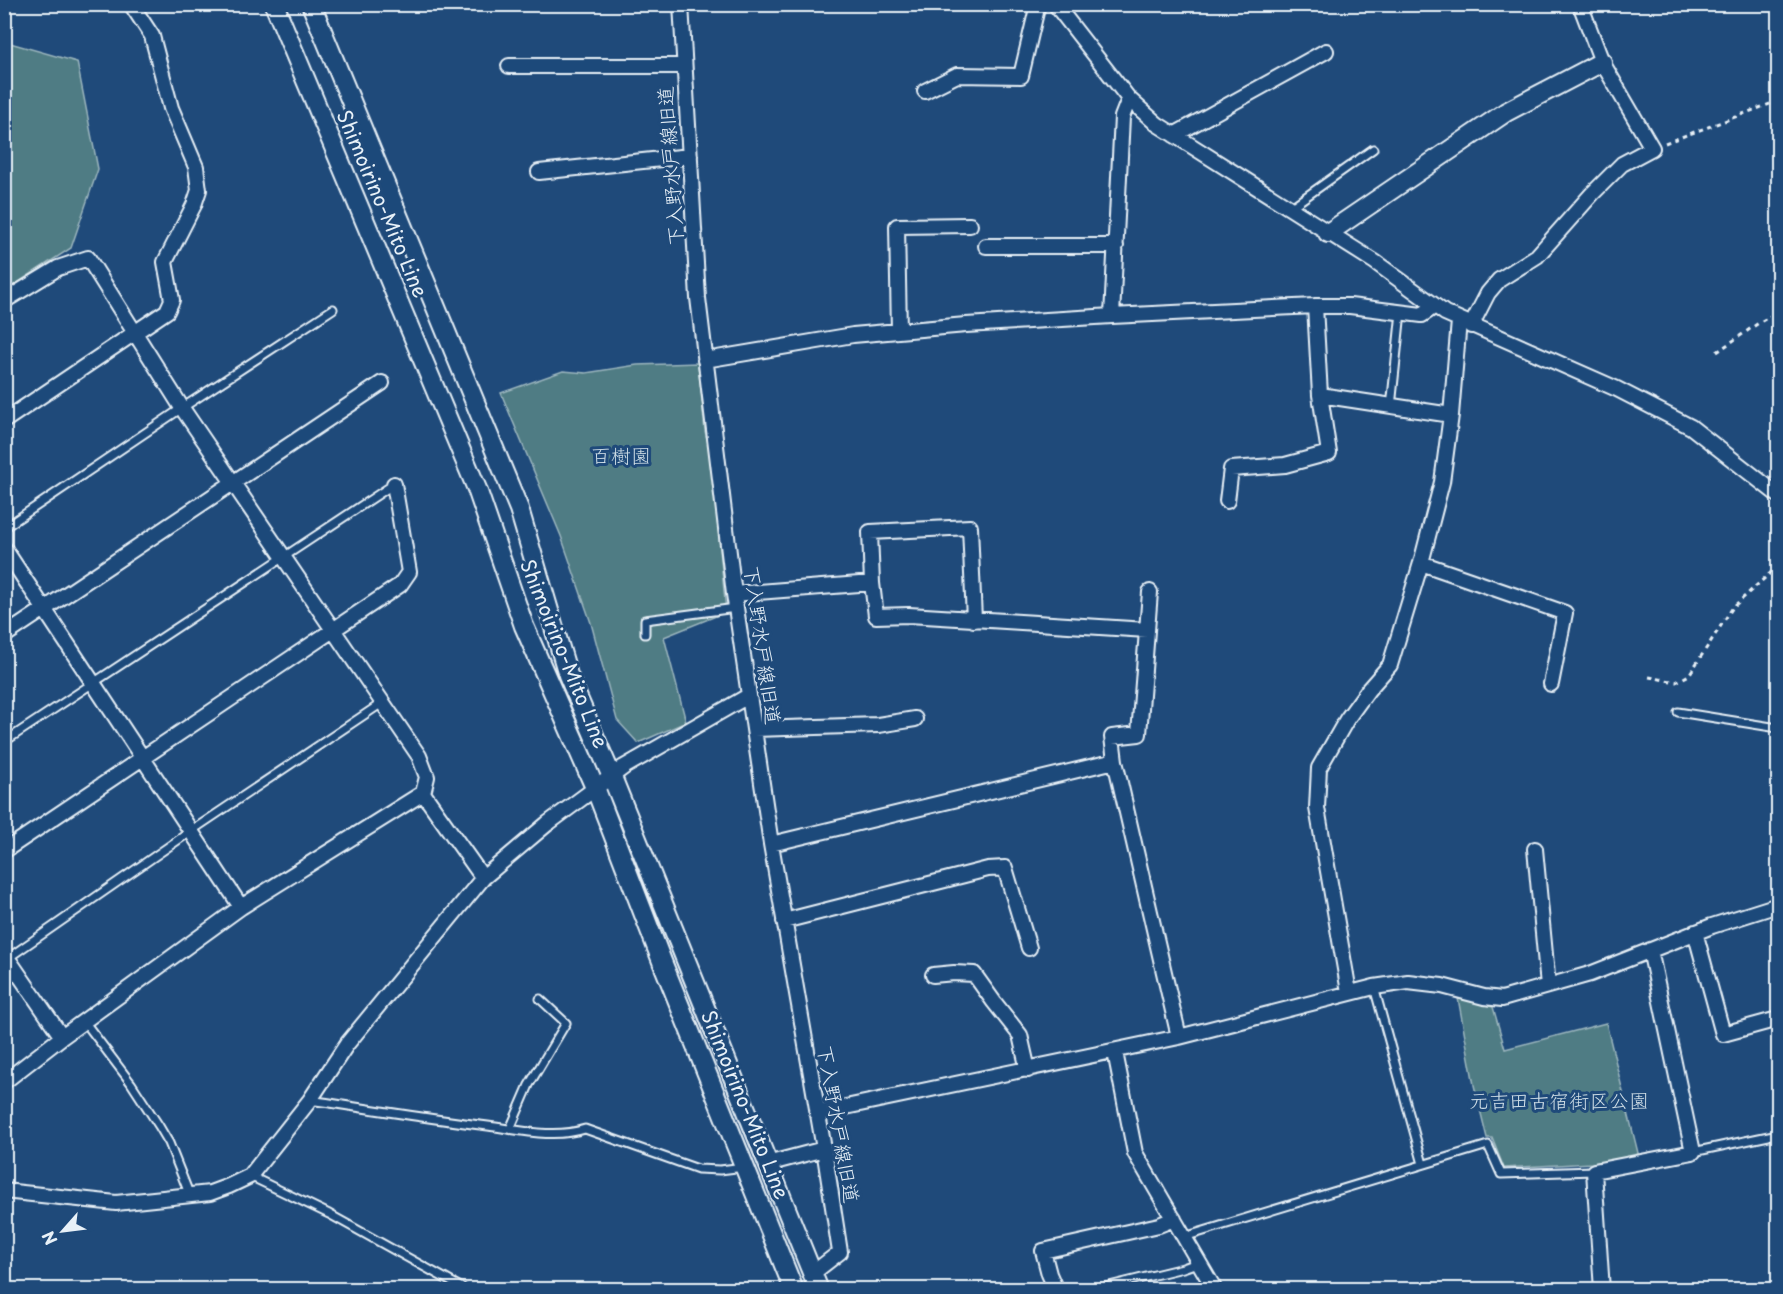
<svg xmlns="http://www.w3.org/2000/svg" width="1783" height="1294" font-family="'Playpen Sans','Klee One',sans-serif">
<rect width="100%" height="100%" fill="#1f4a7a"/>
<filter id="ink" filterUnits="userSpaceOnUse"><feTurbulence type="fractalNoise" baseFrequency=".0167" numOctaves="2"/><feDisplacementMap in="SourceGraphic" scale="12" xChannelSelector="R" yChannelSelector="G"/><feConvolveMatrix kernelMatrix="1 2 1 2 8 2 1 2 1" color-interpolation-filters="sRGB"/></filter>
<g filter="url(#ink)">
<path fill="#507c84" stroke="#9cb6be" stroke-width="1.5" d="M 10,43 L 77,62 L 98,169 L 71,248 L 5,291 L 4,51 Z
M 698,363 L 705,431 L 711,455 L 726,612 L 664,637 L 686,722 L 638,743 L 617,720 L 591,623 L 561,536 L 501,393 L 563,371 L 586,373 L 637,365 Z
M 1458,998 L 1493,1007 L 1505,1049 L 1606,1023 L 1639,1157 L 1592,1163 L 1504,1168 L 1492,1138 L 1487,1138 L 1474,1085 Z"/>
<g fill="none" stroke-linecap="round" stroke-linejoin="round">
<defs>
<path id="lane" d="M 1290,208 L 1373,149
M 1391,407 L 1401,312
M 4,528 L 182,408 L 333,309
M 645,634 L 645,620 L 736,608
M 1678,712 L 1778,728
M 4,742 L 394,484
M 8,958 L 191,831 L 382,703
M 1374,987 L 1423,1164
M 84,1021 L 131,1083 L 159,1126 L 169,1143 L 190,1196
M 310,1100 C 369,1109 429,1119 488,1126 C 519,1130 554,1139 585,1129 L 698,1169 L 720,1170 L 744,1167
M 510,1129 L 529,1085 L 566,1023 L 540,999
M 1693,1152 L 1778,1134
M 250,1176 L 329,1214 L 466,1290
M 1184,1237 L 1488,1145 L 1501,1174 L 1594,1171
M 1093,1290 L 1183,1268 L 1200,1262"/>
<path id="street" d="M 681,4 L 698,298 L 734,594 L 771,844 L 824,1149 L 840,1252 L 813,1273
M 1055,4 L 1129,99 L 1157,124 L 1375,262 L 1445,313 L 1617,389 L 1691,427 L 1778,495
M 509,66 L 684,66
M 925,91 L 957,75 L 1021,76 L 1038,4
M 1174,135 L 1326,51
M 539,172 L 690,156
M 986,246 L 1116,246
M 4,301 L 58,268 L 88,258 L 182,408 L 419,756 L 427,777 L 423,793 L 241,907 L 62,1037 L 4,1082
M 1112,316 L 1122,117 L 1129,99
M 1471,326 L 1488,293 L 1499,280 L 1537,256 L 1592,194 L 1622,164 L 1652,148 L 1602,62 L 1580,4
M 899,331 L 897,226 L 970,225
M 705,360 L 853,335 L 966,325 L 1112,316 L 1315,306 L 1350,306 L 1422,315 L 1435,306
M 1320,395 L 1451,415
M 4,421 L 167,311 L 172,300 L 165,262 L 194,205 L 199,190 L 196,167 L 171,108 L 152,36 L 131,4
M 1227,501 L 1231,469 L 1285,465 L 1329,453 L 1320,395 L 1315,306
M 4,548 L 241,907
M 1421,563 L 1565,613 L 1551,684
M 872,583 L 870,532 L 970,527 L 974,620
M 734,594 L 872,583 L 876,616 L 909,615 L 1147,630
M 4,636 L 382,383
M 754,729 L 878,725 L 915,719
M 1115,761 L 1112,737 L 1139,734 L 1150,592
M 423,793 L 483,878
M 771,844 L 1115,761 L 1179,1037
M 1535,849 L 1548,986
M 4,851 L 400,585 L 409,572 L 394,484
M 784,921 L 988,869 L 1005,868 L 1029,948
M 1695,932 L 1723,1034 L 1778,1019
M 4,953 L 62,1037
M 933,975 L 954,973 L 974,974 L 994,1002 L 1020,1035 L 1028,1070
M 1349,992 L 1317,808 L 1319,768 L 1347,719 L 1368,690 L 1390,665 L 1421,563 L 1442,482 L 1451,415 L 1459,321
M 1115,1052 L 1135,1153 L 1215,1290
M 817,1113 L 1179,1037 L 1374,987 L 1408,982 L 1442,986 L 1484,997 L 1502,999 L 1590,974 L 1712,926 L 1778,905
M 767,1164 L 824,1149
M 4,1191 L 116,1203 L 210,1193 L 229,1186 L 250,1176 L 310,1100 L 347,1044 L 483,878 L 547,824 L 624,767 L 748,696
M 1056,1290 L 1049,1274 L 1043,1251 L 1159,1225 L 1174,1219
M 1602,1290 L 1594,1171 L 1693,1152 L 1650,950"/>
<path id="secondary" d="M 274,4 L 477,489 L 524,626 L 596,790 L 663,964 L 794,1290
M 311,4 L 519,509 L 568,675 L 612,777 L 819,1290
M 1328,233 L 1506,112 L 1602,62"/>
</defs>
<use href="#lane" stroke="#e8f1f8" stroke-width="11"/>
<use href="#street" stroke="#e8f1f8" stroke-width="18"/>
<use href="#secondary" stroke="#e8f1f8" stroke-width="22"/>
<path stroke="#e8f1f8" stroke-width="3" stroke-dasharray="4.5 4.5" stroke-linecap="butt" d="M 1665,143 L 1778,101
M 1717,352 L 1760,322 L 1778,312
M 1649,677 L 1676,682 L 1689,675 L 1733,607 L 1778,566"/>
<use href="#lane" stroke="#1f4a7a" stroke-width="7"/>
<use href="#street" stroke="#1f4a7a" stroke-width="14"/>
<use href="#secondary" stroke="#1f4a7a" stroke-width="18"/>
</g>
</g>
<g text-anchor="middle" stroke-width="6" stroke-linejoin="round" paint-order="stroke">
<g font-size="20" fill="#e8f1f8" stroke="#1f4a7a">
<text transform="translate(671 166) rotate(-94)" y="7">下入野水戸線旧道</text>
<text transform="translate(382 204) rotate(67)" y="7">Shimoirino-Mito Line</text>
<text transform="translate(762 645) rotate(82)" y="7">下入野水戸線旧道</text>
<text transform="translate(564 654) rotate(68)" y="7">Shimoirino-Mito Line</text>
<text transform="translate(745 1105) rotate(68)" y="7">Shimoirino-Mito Line</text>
<text transform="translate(838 1124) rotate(80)" y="7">下入野水戸線旧道</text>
</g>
<g font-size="20" fill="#d1dfe7" stroke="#1f4a7a">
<text x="621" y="463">百樹園</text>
<text x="1559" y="1108">元吉田古宿街区公園</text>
</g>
</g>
<rect width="1783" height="1294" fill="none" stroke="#1f4a7a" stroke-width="24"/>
<rect x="12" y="12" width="1759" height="1270" fill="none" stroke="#e8f1f8" stroke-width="2" filter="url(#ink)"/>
<g transform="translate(63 1231) rotate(242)" stroke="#1f4a7a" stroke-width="4.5" paint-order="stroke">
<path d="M0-4.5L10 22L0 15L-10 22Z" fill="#e8f1f8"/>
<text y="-9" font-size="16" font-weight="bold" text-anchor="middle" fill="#e8f1f8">N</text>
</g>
</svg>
